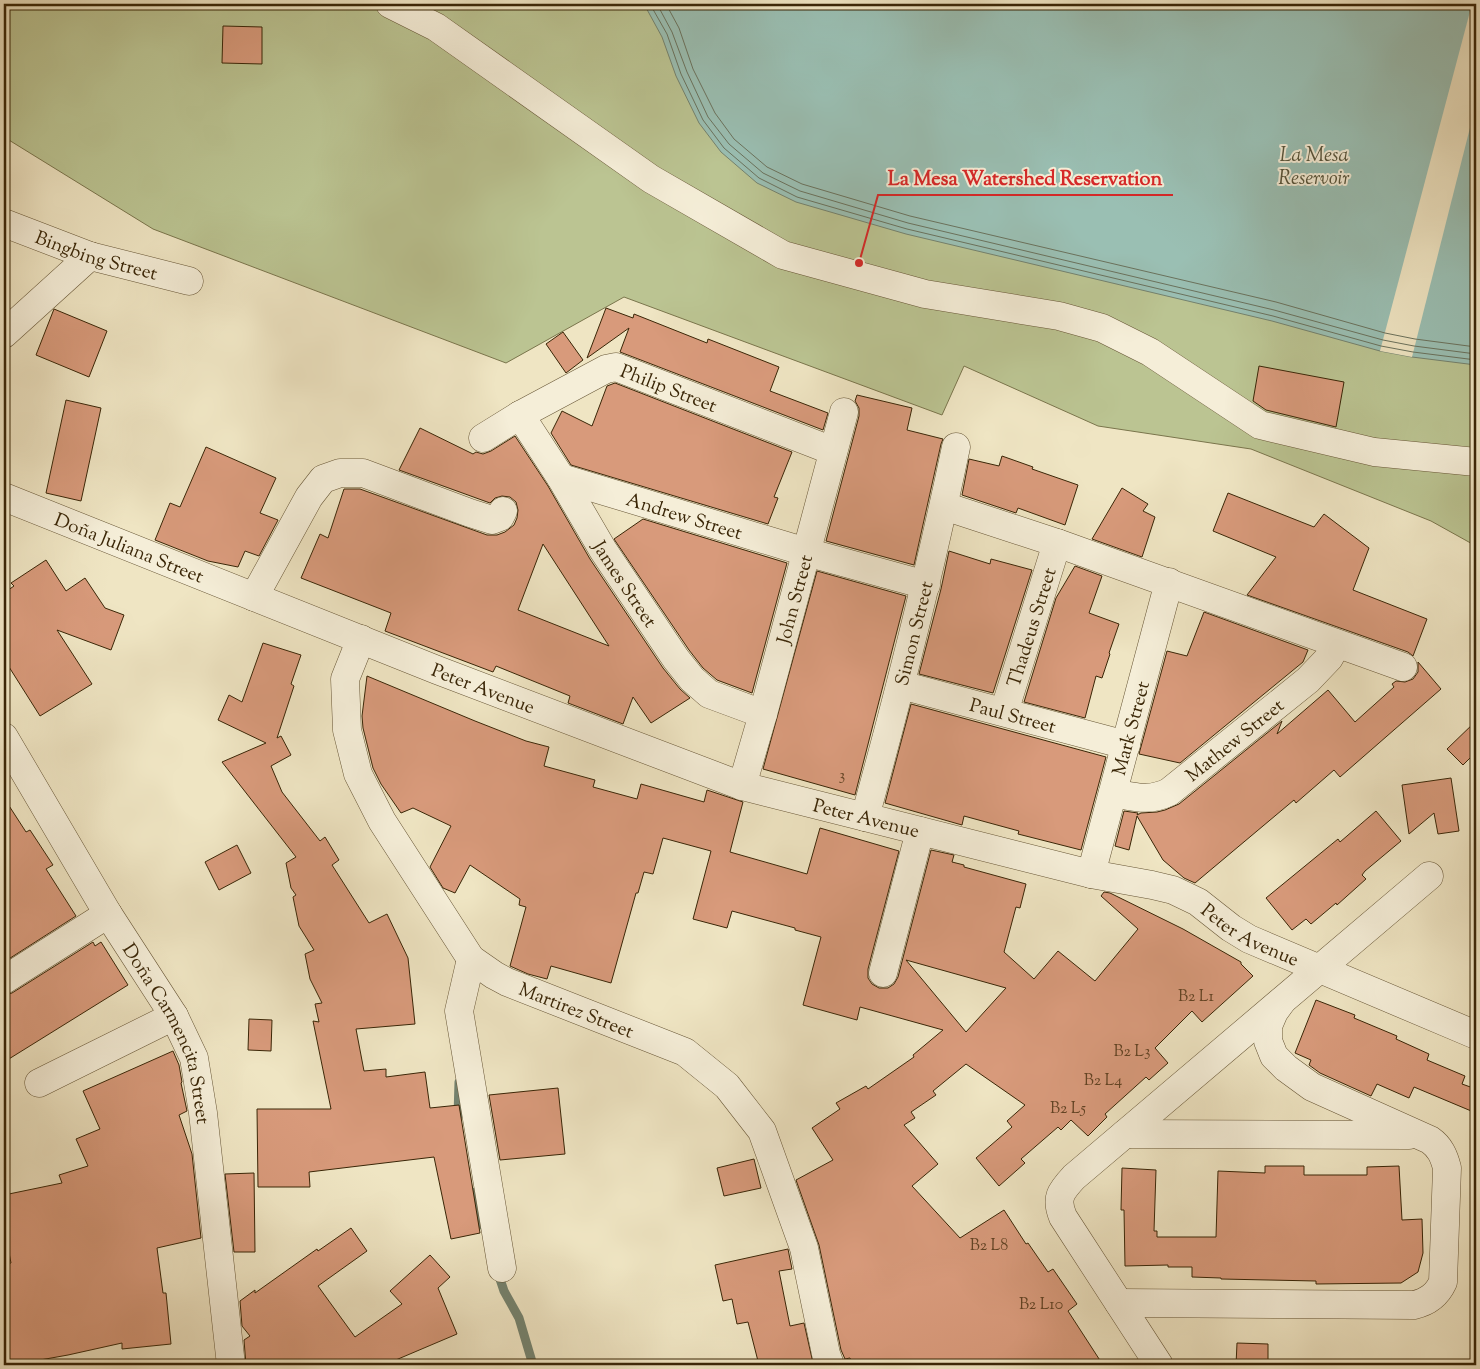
<svg xmlns="http://www.w3.org/2000/svg" width="1480" height="1369" font-family="'Sorts Mill Goudy',serif">
<rect width="100%" height="100%" fill="#efe5c3"/>
<filter id="stains"><feTurbulence type="fractalNoise" baseFrequency=".004" numOctaves="4"/><feColorMatrix values="0 0 0 0 .2 0 0 0 0 .09 0 0 0 0 .02 0 0 0 .5 -.17"/></filter>
<radialGradient id="worn" r=".72"><stop offset=".6" stop-color="#630" stop-opacity="0"/><stop offset="1" stop-color="#630" stop-opacity=".3"/></radialGradient>
<path fill="#bbc492" stroke="#7a754c" d="M 4,4 L 1476,4 L 1476,546 L 1431,521 L 1251,449 L 1098,426 L 964,366 L 942,415 L 624,297 L 506,363 L 153,229 L 4,137 Z"/>
<path fill="#9abfb3" stroke="#74826e" d="M 644,4 L 1476,4 L 1476,365 L 1412,357 L 1380,351 L 1272,321 L 906,234 L 796,202 L 757,183 L 721,152 L 699,123 L 676,76 L 662,37 Z"/>
<path fill="#efe5c3" d="M 1472,4 L 1476,4 L 1476,104 L 1412,357 L 1380,351 Z"/>
<g fill="none" stroke-linecap="round" stroke-linejoin="round">
<path stroke="#6a725d" stroke-width="1" d="M 650,4 L 667,34 L 681,74 L 703,120 L 724,148 L 759,178 L 797,197 L 907,229 L 1273,316 L 1381,346 L 1413,352 L 1476,360
M 657,4 L 672,32 L 687,72 L 708,117 L 729,144 L 763,173 L 800,191 L 908,223 L 1274,310 L 1383,340 L 1414,346 L 1476,354
M 666,4 L 679,28 L 693,69 L 715,113 L 734,139 L 767,167 L 802,184 L 910,216 L 1276,302 L 1385,333 L 1415,339 L 1476,347"/>
<path stroke="#74826e" stroke-width="9" d="M 458,1116 L 459,1082
M 472,1192 L 482,1225
M 497,1270 L 504,1291 L 519,1318 L 533,1365"/>
</g>
<path fill="#d89a7b" stroke="#3a2607" fill-rule="evenodd" d="M 223,26 L 262,27 L 262,64 L 222,63 Z
M 606,308 L 633,318 L 634,314 L 707,343 L 708,339 L 779,367 L 770,391 L 828,413 L 823,430 L 620,352 L 629,328 L 587,358 Z
M 54,309 L 107,331 L 89,377 L 36,355 Z
M 563,332 L 583,360 L 566,373 L 546,344 Z
M 1259,366 L 1344,382 L 1336,427 L 1266,410 L 1253,401 Z
M 615,383 L 792,452 L 774,497 L 778,498 L 768,524 L 571,465 L 551,433 L 562,411 L 592,426 L 607,386 Z
M 857,395 L 912,408 L 907,430 L 943,439 L 941,444 L 914,565 L 826,541 L 859,416 L 859,408 L 855,401 Z
M 66,400 L 101,408 L 81,501 L 46,493 Z
M 420,428 L 473,454 L 476,452 L 483,454 L 491,451 L 515,436 L 548,486 L 590,559 L 663,668 L 680,689 L 690,698 L 651,723 L 633,697 L 623,724 L 568,703 L 570,696 L 496,666 L 493,672 L 385,631 L 391,613 L 301,578 L 320,534 L 328,538 L 344,489 L 360,489 L 487,535 L 497,535 L 505,532 L 514,525 L 517,518 L 518,510 L 516,502 L 510,497 L 502,496 L 495,498 L 490,503 L 399,470 ZM 543,544 L 609,646 L 518,610 Z
M 206,447 L 276,478 L 260,513 L 278,520 L 277,522 L 259,556 L 245,551 L 238,567 L 208,561 L 155,540 L 170,503 L 180,507 Z
M 1002,456 L 1033,467 L 1032,469 L 1078,485 L 1065,525 L 1018,508 L 1016,513 L 962,495 L 969,459 L 999,466 Z
M 1122,488 L 1148,504 L 1143,511 L 1155,517 L 1142,557 L 1092,539 Z
M 1228,493 L 1314,527 L 1324,514 L 1369,548 L 1353,590 L 1427,619 L 1413,656 L 1408,652 L 1247,595 L 1276,557 L 1213,531 Z
M 643,519 L 787,563 L 752,693 L 717,680 L 703,668 L 689,650 L 616,542 L 614,539 Z
M 949,551 L 990,564 L 991,559 L 1032,570 L 993,693 L 919,674 L 941,589 Z
M 46,560 L 66,591 L 85,578 L 105,608 L 124,615 L 111,650 L 57,630 L 92,684 L 40,716 L 4,659 L 4,593 L 14,586 L 11,583 Z
M 1075,566 L 1102,576 L 1089,613 L 1119,624 L 1109,653 L 1110,654 L 1102,678 L 1096,676 L 1085,718 L 1024,702 L 1056,598 Z
M 817,571 L 906,596 L 855,795 L 763,769 Z
M 1204,612 L 1308,650 L 1303,662 L 1180,763 L 1139,754 L 1167,651 L 1187,656 Z
M 263,643 L 301,655 L 291,684 L 294,686 L 277,738 L 281,736 L 291,755 L 271,766 L 282,792 L 320,841 L 325,837 L 339,860 L 332,865 L 369,923 L 387,914 L 408,958 L 415,1024 L 356,1029 L 364,1071 L 386,1069 L 386,1077 L 425,1072 L 430,1108 L 459,1105 L 480,1233 L 451,1239 L 434,1157 L 309,1172 L 310,1187 L 258,1187 L 257,1109 L 331,1109 L 313,1021 L 319,1022 L 315,1004 L 322,1003 L 310,979 L 305,954 L 314,950 L 299,926 L 293,897 L 296,895 L 291,888 L 286,863 L 296,857 L 222,762 L 266,743 L 218,720 L 229,695 L 242,702 Z
M 1418,662 L 1441,689 L 1340,777 L 1334,770 L 1296,803 L 1294,800 L 1195,883 L 1184,878 L 1163,860 L 1137,816 L 1129,850 L 1115,846 L 1124,811 L 1138,813 L 1137,815 L 1141,813 L 1157,812 L 1165,810 L 1179,804 L 1282,721 L 1277,734 L 1328,690 L 1355,722 L 1394,687 L 1392,684 L 1396,681 L 1405,682 L 1413,679 L 1418,672 Z
M 367,676 L 475,721 L 526,741 L 549,747 L 544,766 L 595,780 L 593,787 L 637,799 L 641,784 L 704,802 L 707,790 L 743,802 L 730,852 L 807,874 L 820,828 L 899,851 L 868,969 L 868,978 L 872,984 L 879,988 L 888,988 L 894,984 L 898,977 L 931,850 L 954,855 L 952,862 L 964,865 L 964,867 L 1026,884 L 1020,908 L 1016,907 L 1004,952 L 1034,979 L 1058,951 L 1095,981 L 1138,929 L 1101,896 L 1104,892 L 1110,893 L 1183,929 L 1241,962 L 1241,964 L 1253,976 L 1202,1022 L 1192,1011 L 1155,1048 L 1168,1063 L 1149,1080 L 1146,1077 L 1105,1114 L 1107,1117 L 1088,1136 L 1071,1120 L 1061,1130 L 1058,1127 L 1021,1159 L 1025,1163 L 999,1186 L 976,1158 L 1012,1127 L 1007,1121 L 1025,1105 L 966,1064 L 933,1091 L 936,1095 L 911,1112 L 915,1118 L 904,1125 L 938,1164 L 912,1186 L 960,1238 L 1004,1210 L 1026,1244 L 1028,1243 L 1048,1272 L 1053,1269 L 1077,1304 L 1068,1311 L 1103,1365 L 852,1365 L 850,1358 L 845,1359 L 841,1350 L 819,1245 L 796,1180 L 833,1160 L 812,1128 L 840,1109 L 836,1103 L 866,1086 L 868,1089 L 914,1057 L 913,1055 L 943,1030 L 860,1007 L 857,1020 L 803,1005 L 821,937 L 795,930 L 795,928 L 732,911 L 727,928 L 693,919 L 711,851 L 663,838 L 653,874 L 644,872 L 638,893 L 636,893 L 611,983 L 551,966 L 547,979 L 528,974 L 510,966 L 526,907 L 519,905 L 520,899 L 470,865 L 455,893 L 443,888 L 430,867 L 451,826 L 413,808 L 401,813 L 381,784 L 373,768 L 363,728 L 362,716 ZM 906,960 L 1006,988 L 966,1032 Z
M 911,704 L 1106,757 L 1081,850 L 1018,834 L 1019,831 L 964,816 L 962,825 L 885,803 Z
M 1476,721 L 1476,752 L 1463,765 L 1447,749 Z
M 1451,778 L 1459,831 L 1438,834 L 1434,813 L 1409,834 L 1402,785 Z
M 4,798 L 26,832 L 30,830 L 53,865 L 46,869 L 76,916 L 4,962 Z
M 1376,811 L 1401,841 L 1365,871 L 1362,875 L 1366,879 L 1337,905 L 1336,903 L 1311,924 L 1306,919 L 1292,930 L 1266,898 L 1338,839 L 1340,842 Z
M 237,845 L 251,873 L 219,890 L 205,862 Z
M 93,942 L 95,946 L 101,942 L 128,985 L 4,1062 L 4,995 L 12,993 Z
M 1316,1000 L 1355,1015 L 1354,1018 L 1397,1036 L 1396,1039 L 1429,1054 L 1427,1060 L 1465,1076 L 1462,1084 L 1476,1089 L 1476,1113 L 1414,1087 L 1409,1098 L 1377,1084 L 1371,1096 L 1320,1073 L 1309,1065 L 1311,1060 L 1295,1053 Z
M 249,1019 L 272,1020 L 271,1051 L 248,1050 Z
M 173,1051 L 179,1065 L 182,1082 L 181,1083 L 187,1111 L 179,1115 L 192,1154 L 201,1238 L 157,1248 L 163,1293 L 166,1293 L 171,1344 L 122,1349 L 122,1343 L 68,1355 L 12,1365 L 4,1365 L 4,1265 L 11,1263 L 4,1227 L 4,1195 L 62,1183 L 59,1175 L 88,1166 L 76,1139 L 100,1129 L 83,1091 Z
M 558,1088 L 565,1154 L 500,1160 L 489,1095 Z
M 754,1159 L 761,1188 L 724,1196 L 717,1168 Z
M 1265,1166 L 1304,1166 L 1304,1175 L 1367,1175 L 1367,1167 L 1399,1166 L 1402,1220 L 1422,1219 L 1423,1253 L 1418,1272 L 1401,1283 L 1316,1284 L 1316,1281 L 1221,1279 L 1221,1278 L 1192,1277 L 1192,1267 L 1168,1267 L 1168,1265 L 1125,1266 L 1124,1210 L 1121,1210 L 1122,1168 L 1156,1170 L 1154,1231 L 1157,1231 L 1157,1237 L 1216,1237 L 1218,1171 L 1265,1173 Z
M 254,1173 L 255,1252 L 234,1252 L 225,1174 Z
M 351,1228 L 367,1251 L 318,1286 L 355,1337 L 402,1304 L 390,1291 L 430,1255 L 450,1277 L 438,1288 L 457,1334 L 384,1365 L 246,1365 L 244,1340 L 250,1336 L 242,1326 L 240,1301 L 255,1290 L 255,1293 L 317,1249 L 318,1251 Z
M 788,1249 L 792,1269 L 779,1271 L 790,1326 L 804,1323 L 813,1363 L 798,1365 L 759,1365 L 748,1322 L 737,1324 L 732,1299 L 723,1301 L 715,1265 Z
M 1237,1343 L 1268,1344 L 1268,1365 L 1236,1365 Z"/>
<g fill="none" stroke-linecap="round" stroke-linejoin="round">
<defs>
<g id="minor">
<path d="M 390,4 L 436,27 L 651,179 L 783,255 L 925,294 L 1059,316 L 1102,328 L 1150,352 L 1260,425 L 1374,452 L 1476,462"/>
<path id="s1" d="M 4,223 L 90,256 L 189,281"/>
<path d="M 4,334 L 90,256"/>
<path id="s2" d="M 520,415 L 561,478 L 603,550 L 676,659 L 692,679 L 709,694 L 763,714"/>
<path id="s3" d="M 483,438 L 520,415 L 606,369 L 616,367 L 833,451"/>
<path id="s4" d="M 561,478 L 806,552 L 926,585"/>
<path id="s5" d="M 4,497 L 437,670 L 742,786 L 1091,874 L 1152,885 L 1173,890 L 1198,902 L 1231,928 L 1249,939 L 1476,1035"/>
<path d="M 944,506 L 1057,543 L 1403,667"/>
<path d="M 254,597 L 309,497 L 323,479 L 340,473 L 363,473 L 470,513 L 492,520 L 500,517 L 503,511"/>
<path id="s6" d="M 361,639 L 345,679 L 347,730 L 358,774 L 382,821 L 471,959 L 494,975 L 507,982 L 685,1052 L 727,1086 L 762,1131 L 804,1248 L 826,1354 L 830,1365"/>
<path id="s7" d="M 901,685 L 1126,745"/>
<path id="s8" d="M 1004,712 L 1057,543"/>
<path id="s9" d="M 4,737 L 108,914 L 174,1016 L 194,1058 L 203,1113 L 231,1365"/>
<path id="s10" d="M 742,786 L 763,714 L 844,412"/>
<path id="s11" d="M 1113,793 C 1135,797 1148,802 1169,792 L 1308,680 L 1329,658 L 1337,644"/>
<path id="s12" d="M 865,817 C 899,694 930,571 956,447"/>
<path id="s13" d="M 1091,874 L 1169,582"/>
<path d="M 471,959 L 459,1011 L 502,1268"/>
<path d="M 883,973 L 920,831"/>
<path d="M 4,980 L 108,914"/>
<path d="M 39,1083 L 174,1016"/>
<path d="M 1125,1134 L 1409,1135"/>
<path d="M 1119,1303 L 1414,1305 C 1428,1302 1437,1295 1443,1282 L 1447,1168 C 1444,1156 1440,1147 1430,1140 L 1312,1087 L 1286,1068 L 1274,1056 L 1268,1041 L 1268,1026 L 1274,1012 L 1282,1001"/>
<path d="M 1159,1365 L 1063,1217 C 1055,1198 1061,1191 1074,1177 L 1429,876"/>
</g>
</defs>
<use href="#minor" stroke="#675636" stroke-width="29"/>
<use href="#minor" stroke="#f5eed8" stroke-width="28"/>
</g>
<g text-anchor="middle" stroke-width="4" stroke-linejoin="round" paint-order="stroke">
<g font-size="16" fill="#624324">
<text x="842" y="780">3</text>
<text x="1196" y="1001">B2 L1</text>
<text x="1132" y="1056">B2 L3</text>
<text x="1103" y="1085">B2 L4</text>
<text x="1068" y="1113">B2 L5</text>
<text x="989" y="1250">B2 L8</text>
<text x="1041" y="1309">B2 L10</text>
</g>
<g font-size="19" fill="#3a2607" stroke="#f5eed8">
<text dy="7" stroke="none"><textPath href="#s1" startOffset="98">Bingbing Street</textPath></text>
<text dy="7" stroke="none"><textPath href="#s3" startOffset="208">Philip Street</textPath></text>
<text dy="7" stroke="none"><textPath href="#s4" startOffset="129">Andrew Street</textPath></text>
<text dy="7" stroke="none"><textPath href="#s5" startOffset="135">Doña Juliana Street</textPath></text>
<text dy="7" stroke="none"><textPath href="#s2" startOffset="199">James Street</textPath></text>
<text dy="7" stroke="none"><textPath href="#s10" startOffset="194">John Street</textPath></text>
<text dy="7" stroke="none"><textPath href="#s8" startOffset="89">Thadeus Street</textPath></text>
<text dy="7" stroke="none"><textPath href="#s12" startOffset="190">Simon Street</textPath></text>
<text dy="7" stroke="none"><textPath href="#s5" startOffset="516">Peter Avenue</textPath></text>
<text dy="7" stroke="none"><textPath href="#s7" startOffset="116">Paul Street</textPath></text>
<text dy="7" stroke="none"><textPath href="#s13" startOffset="151">Mark Street</textPath></text>
<text dy="7" stroke="none"><textPath href="#s11" startOffset="141">Mathew Street</textPath></text>
<text dy="7" stroke="none"><textPath href="#s5" startOffset="921">Peter Avenue</textPath></text>
<text dy="7" stroke="none"><textPath href="#s5" startOffset="1326">Peter Avenue</textPath></text>
<text dy="7" stroke="none"><textPath href="#s6" startOffset="474">Martirez Street</textPath></text>
<text dy="7" stroke="none"><textPath href="#s9" startOffset="341">Doña Carmencita Street</textPath></text>
</g>
<g font-size="20" font-style="italic" fill="#57543b" stroke="#f5eed8">
<text x="1314" y="161">La Mesa<tspan x="1314" dy="23">Reservoir</tspan></text>
</g>
</g>
<path fill="none" stroke="#d62828" stroke-width="2" d="M859 263L878 195H1173"/>
<circle fill="#d62828" stroke="#f5eed8" stroke-width="2" cx="859" cy="263" r="5"/>
<g font-size="20" text-anchor="middle" font-weight="bold" fill="#d62828" stroke="#f5eed8" stroke-width="4" stroke-linejoin="round" paint-order="stroke">
<text x="1025" y="185">La Mesa Watershed Reservation</text>
</g>
<rect width="1480" height="1369" fill="none" stroke="#efe5c3" stroke-width="20"/>
<rect x="5" y="5" width="1470" height="1359" fill="none" stroke="#3a2607" stroke-width="2.5"/>
<rect x="10" y="10" width="1460" height="1349" fill="none" stroke="#3a2607"/>
<rect width="100%" height="100%" filter="url(#stains)"/>
<rect width="100%" height="100%" fill="url(#worn)"/>
</svg>
